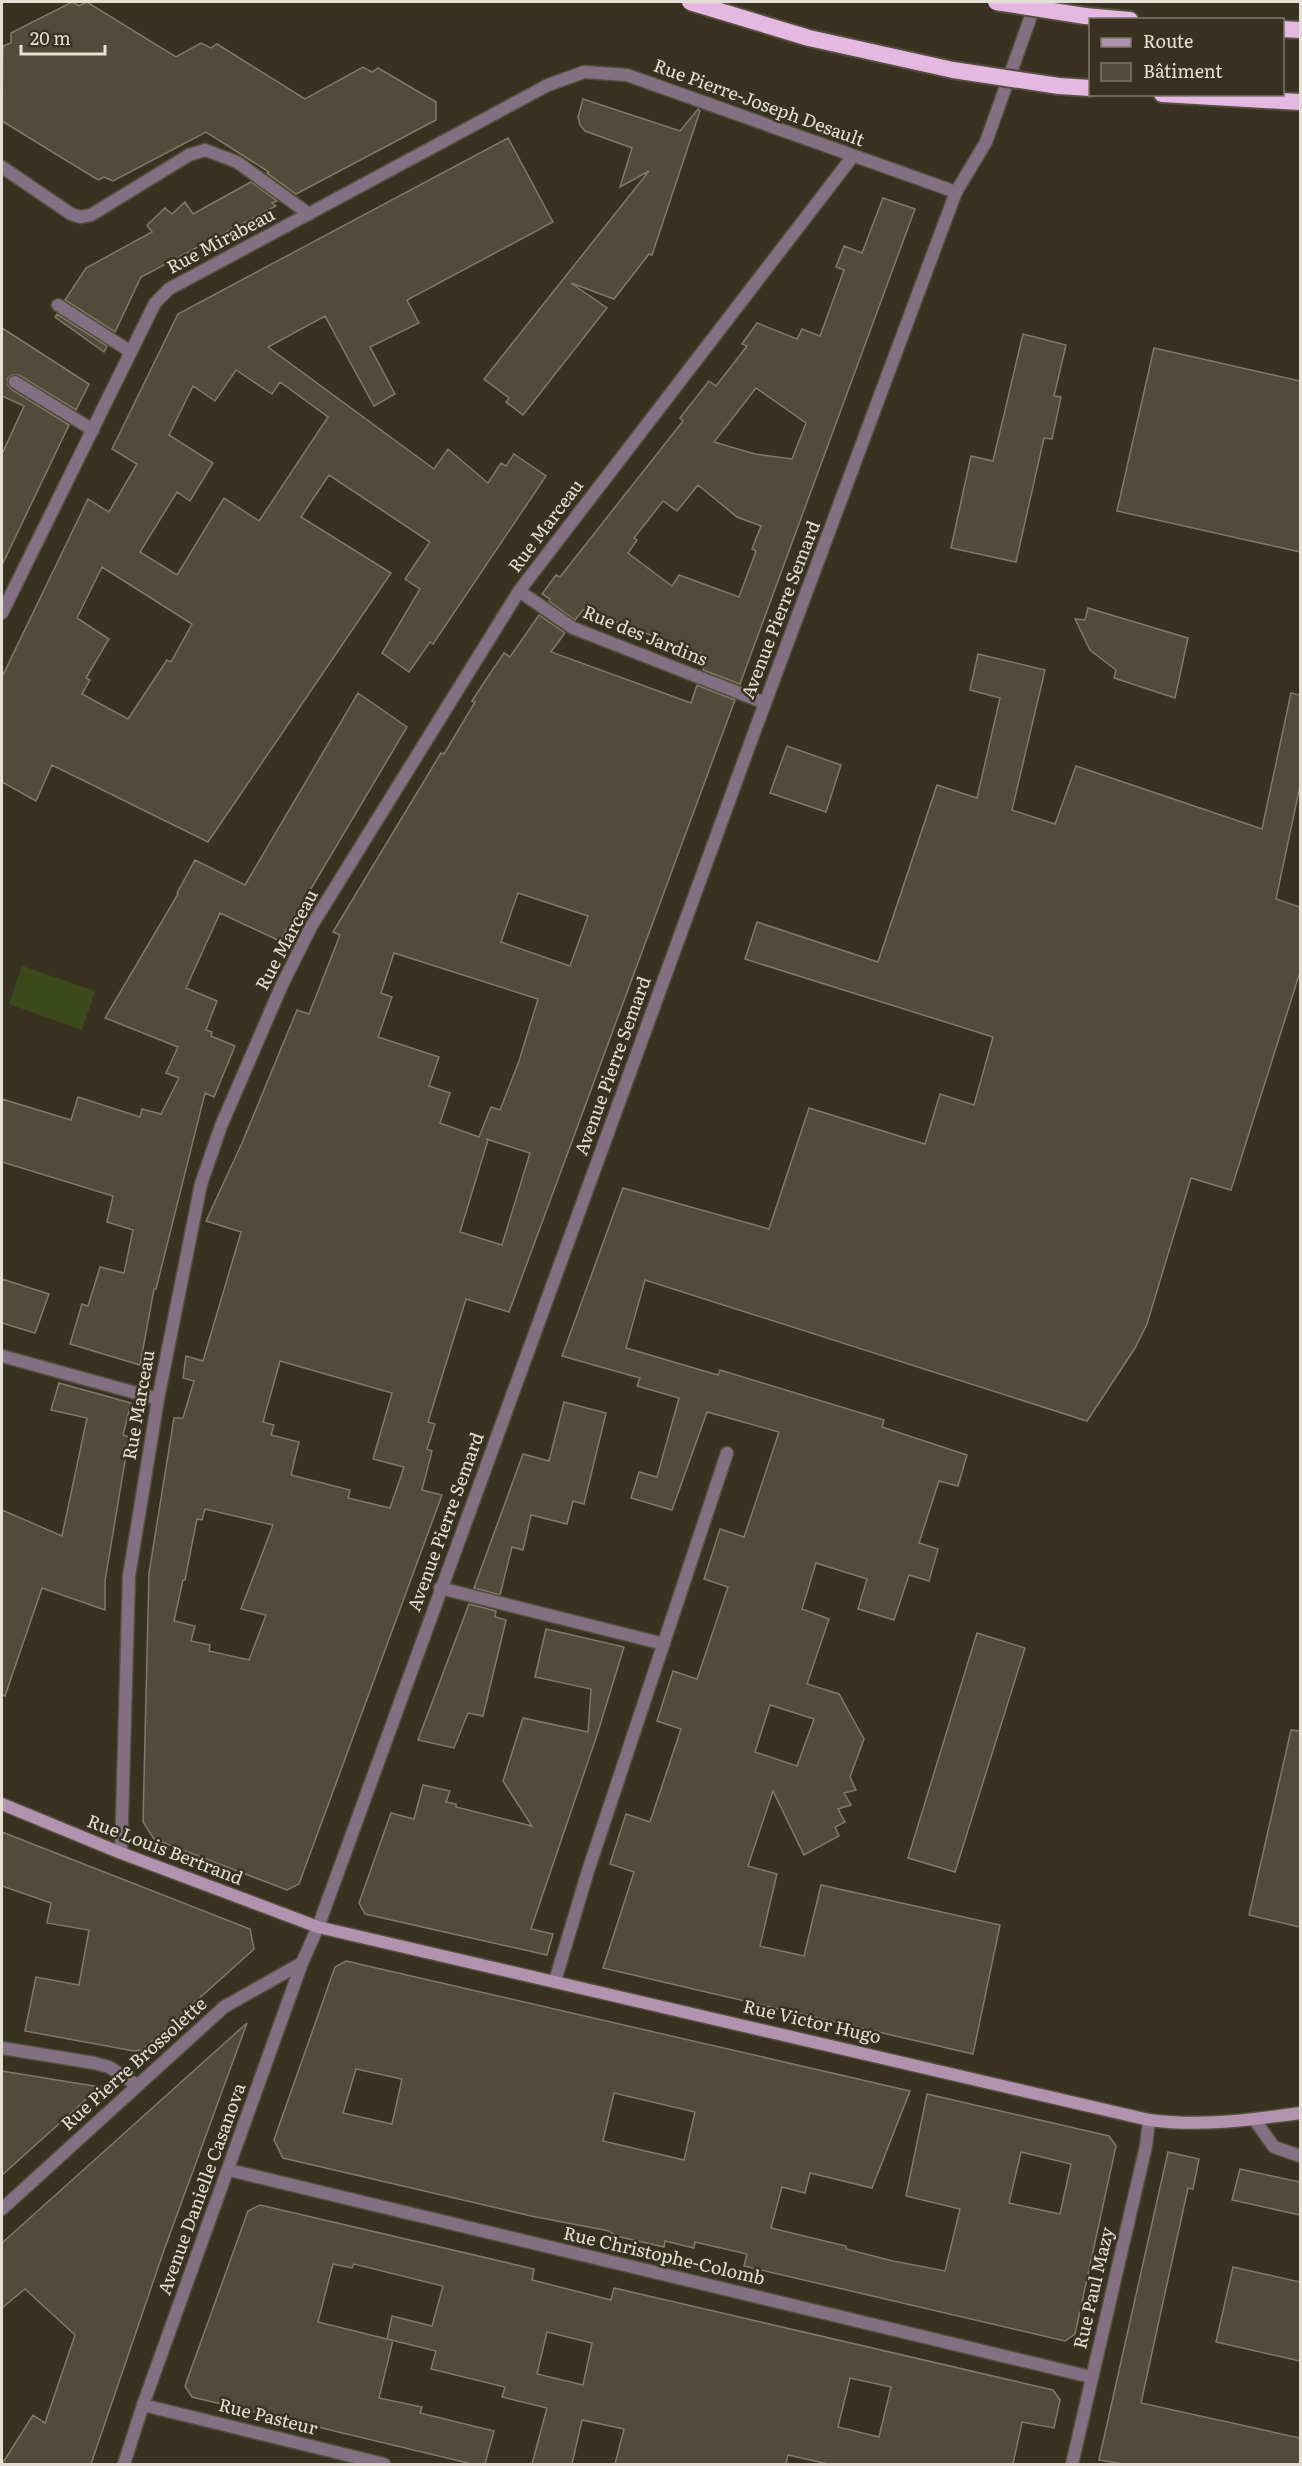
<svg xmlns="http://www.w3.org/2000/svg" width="1302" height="2466" font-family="Literata,serif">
<rect width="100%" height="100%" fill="#393221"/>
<path fill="#3c4a1b" d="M 22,966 L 95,991 L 82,1030 L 9,1004 Z"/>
<path fill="#524b39" stroke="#827a67" stroke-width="1.5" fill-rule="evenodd" d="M 72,2 L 79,6 L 87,2 L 176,57 L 201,43 L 211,48 L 217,44 L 305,99 L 363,67 L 372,72 L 378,68 L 436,102 L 436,120 L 296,194 L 267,173 L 269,172 L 206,132 L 113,181 L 104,177 L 98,180 L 2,121 L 3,46 L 11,43 L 11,33 Z
M 583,99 L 680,131 L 698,109 L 700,111 L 652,255 L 649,254 L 614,299 L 571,283 L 607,308 L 523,415 L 506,402 L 509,398 L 484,379 L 649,171 L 620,187 L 632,148 L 585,131 L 580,125 L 578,117 Z
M 508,138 L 553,222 L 407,300 L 419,323 L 370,347 L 395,394 L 374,406 L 325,316 L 268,347 L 434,469 L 448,449 L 488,483 L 501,463 L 506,466 L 514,454 L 546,476 L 433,644 L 430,642 L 409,672 L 382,653 L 420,589 L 405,579 L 430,542 L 329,475 L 301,517 L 391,573 L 208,842 L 52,765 L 36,801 L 2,782 L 2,677 L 88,499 L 109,512 L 137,464 L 112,449 L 178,314 ZM 236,370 L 272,394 L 280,382 L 328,417 L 259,521 L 224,498 L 177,575 L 140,552 L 177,492 L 190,501 L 213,463 L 169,435 L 193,386 L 215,401 ZM 102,567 L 192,624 L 171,662 L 167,660 L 128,719 L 82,694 L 90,680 L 86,678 L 109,639 L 77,618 Z
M 251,182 L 277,201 L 272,203 L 276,206 L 141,277 L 115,332 L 65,300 L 86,268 L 152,232 L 147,225 L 165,208 L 172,214 L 185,202 L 193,214 Z
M 883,198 L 915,209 L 740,684 L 703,670 L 708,656 L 583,610 L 575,620 L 549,601 L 550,599 L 542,594 L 556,575 L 560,577 L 683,421 L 680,418 L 709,381 L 716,386 L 747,346 L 742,344 L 757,323 L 797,339 L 802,329 L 820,336 L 844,270 L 836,267 L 844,246 L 862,253 ZM 756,388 L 806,423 L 792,459 L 755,454 L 714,442 ZM 698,485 L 737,517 L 761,526 L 752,549 L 756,551 L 739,597 L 679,575 L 672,586 L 628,553 L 637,540 L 634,538 L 663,501 L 677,511 Z
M 57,314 L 107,346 L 104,352 L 55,317 Z
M 2,328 L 89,384 L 76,410 L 19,375 L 12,375 L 8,378 L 8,385 L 11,389 L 69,425 L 2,565 L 2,454 L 24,406 L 2,396 Z
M 1023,334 L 1066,345 L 1054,396 L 1061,397 L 1052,439 L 1044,438 L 1016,562 L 951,548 L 971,456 L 993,461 Z
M 1154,348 L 1300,381 L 1300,552 L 1117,511 Z
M 1088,608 L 1188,638 L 1175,698 L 1114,678 L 1116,670 L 1090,650 L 1075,619 L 1085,620 Z
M 539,615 L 565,633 L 551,652 L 691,703 L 697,685 L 735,700 L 509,1312 L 466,1299 L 428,1422 L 435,1424 L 427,1449 L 432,1451 L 422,1490 L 442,1495 L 299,1884 L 287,1890 L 154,1839 L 143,1822 L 149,1573 L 174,1418 L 183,1418 L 194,1381 L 183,1378 L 186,1356 L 203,1361 L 241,1232 L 206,1221 L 242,1143 L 297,1010 L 309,1014 L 340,935 L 333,932 L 441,753 L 444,754 L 475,702 L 472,701 L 483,684 L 504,653 L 510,657 ZM 518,893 L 588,916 L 570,966 L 501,942 ZM 394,953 L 538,999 L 519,1061 L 500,1110 L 491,1107 L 479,1137 L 440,1123 L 450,1093 L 429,1086 L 439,1057 L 378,1037 L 392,997 L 381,993 ZM 486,1139 L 530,1153 L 502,1245 L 460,1232 L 488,1140 ZM 280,1361 L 392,1393 L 373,1459 L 404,1467 L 390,1508 L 348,1498 L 350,1490 L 291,1475 L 299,1442 L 271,1435 L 274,1425 L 263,1422 ZM 205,1509 L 273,1525 L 241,1609 L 266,1615 L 249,1660 L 209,1651 L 210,1645 L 191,1641 L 195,1626 L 174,1621 L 183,1580 L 185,1580 L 197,1519 L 202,1520 Z
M 978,654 L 1045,670 L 1012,810 L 1055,824 L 1076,766 L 1262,829 L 1291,693 L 1300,695 L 1300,786 L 1276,899 L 1300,907 L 1300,972 L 1231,1190 L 1191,1178 L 1147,1324 L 1135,1348 L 1087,1421 L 645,1280 L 626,1348 L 718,1375 L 720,1370 L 884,1420 L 882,1427 L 967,1455 L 958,1486 L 939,1481 L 919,1543 L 938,1549 L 929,1581 L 909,1575 L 894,1620 L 858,1609 L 867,1579 L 816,1563 L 802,1609 L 829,1619 L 807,1684 L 839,1694 L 864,1739 L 850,1777 L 856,1790 L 844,1793 L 851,1805 L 838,1809 L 845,1822 L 835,1827 L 839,1836 L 804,1855 L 773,1791 L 748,1866 L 777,1874 L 760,1946 L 804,1956 L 821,1885 L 1000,1925 L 973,2054 L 603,1968 L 634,1872 L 610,1864 L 626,1814 L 650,1822 L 681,1729 L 657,1721 L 673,1671 L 697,1679 L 728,1587 L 704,1579 L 720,1529 L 744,1537 L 779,1432 L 707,1412 L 672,1510 L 631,1498 L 639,1472 L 657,1477 L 679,1398 L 637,1386 L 640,1378 L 562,1356 L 623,1188 L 769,1229 L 809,1108 L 925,1144 L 940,1094 L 974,1105 L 993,1037 L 745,959 L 757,922 L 878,962 L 937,785 L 977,798 L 1000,698 L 970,690 ZM 770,1705 L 814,1719 L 797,1766 L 755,1752 Z
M 358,693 L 407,727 L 280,941 L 220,913 L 186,988 L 217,1001 L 206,1030 L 212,1032 L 211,1036 L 235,1046 L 214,1097 L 205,1093 L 156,1289 L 154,1289 L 140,1365 L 70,1344 L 82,1304 L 88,1306 L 100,1267 L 124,1273 L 133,1230 L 107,1222 L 113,1196 L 2,1162 L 2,1099 L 71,1120 L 78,1097 L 140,1117 L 142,1109 L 161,1114 L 179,1078 L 166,1073 L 178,1047 L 105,1018 L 178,894 L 177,893 L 195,860 L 245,885 Z
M 787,746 L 841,765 L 826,812 L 770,793 Z
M 2,1279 L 49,1294 L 35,1333 L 2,1323 Z
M 59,1383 L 131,1403 L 123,1435 L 129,1437 L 105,1581 L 105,1610 L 42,1588 L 5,1696 L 2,1695 L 2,1510 L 62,1536 L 87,1418 L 51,1410 Z
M 564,1402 L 606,1413 L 584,1504 L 573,1501 L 567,1524 L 531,1515 L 523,1550 L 512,1547 L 500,1595 L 474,1588 L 523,1454 L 549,1461 Z
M 469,1604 L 496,1611 L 495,1617 L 506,1620 L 483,1716 L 468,1713 L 454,1748 L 418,1740 Z
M 546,1629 L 624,1647 L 597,1735 L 531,1929 L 553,1934 L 547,1955 L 365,1914 L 359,1903 L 391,1813 L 414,1819 L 423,1785 L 450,1791 L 446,1802 L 456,1804 L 456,1807 L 532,1826 L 503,1781 L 523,1718 L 588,1732 L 591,1689 L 535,1677 Z
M 977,1633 L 1025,1648 L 955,1872 L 908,1858 Z
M 1291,1730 L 1300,1731 L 1300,1927 L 1249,1915 Z
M 2,1832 L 250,1929 L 254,1949 L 142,2050 L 134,2051 L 25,2031 L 36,1977 L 79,1985 L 89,1930 L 47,1923 L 51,1903 L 2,1886 Z
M 346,1961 L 910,2091 L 872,2188 L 810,2173 L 805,2193 L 782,2187 L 771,2228 L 846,2246 L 846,2249 L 893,2261 L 945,2271 L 960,2209 L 906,2196 L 927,2094 L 1109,2136 L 1116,2146 L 1075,2334 L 1065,2341 L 744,2266 L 747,2254 L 695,2242 L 694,2248 L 665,2241 L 664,2247 L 616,2236 L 609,2231 L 531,2216 L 283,2158 L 274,2140 L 335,1967 ZM 356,2069 L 402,2079 L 392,2124 L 343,2113 ZM 614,2093 L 695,2112 L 684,2160 L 603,2141 ZM 1021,2152 L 1071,2164 L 1060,2214 L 1009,2203 Z
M 247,2023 L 163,2253 L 91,2464 L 2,2464 L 33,2415 L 45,2423 L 75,2335 L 25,2289 L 2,2308 L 2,2243 Z
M 2,2071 L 100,2087 L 2,2175 Z
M 1168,2152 L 1199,2159 L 1193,2189 L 1188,2188 L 1141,2403 L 1300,2438 L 1300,2464 L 1123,2464 L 1099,2460 Z
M 1240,2169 L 1300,2182 L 1300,2215 L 1232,2200 Z
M 260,2205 L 534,2269 L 532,2280 L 611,2300 L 614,2288 L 1053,2390 L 1060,2400 L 1054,2428 L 1022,2422 L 1013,2464 L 828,2464 L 788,2455 L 786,2464 L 615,2464 L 624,2429 L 582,2420 L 572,2464 L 532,2464 L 547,2408 L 502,2397 L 505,2387 L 431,2369 L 436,2351 L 387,2339 L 393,2340 L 379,2398 L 422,2407 L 420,2413 L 494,2431 L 485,2464 L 472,2464 L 192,2397 L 185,2386 L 248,2211 ZM 333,2264 L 352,2268 L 354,2264 L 443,2286 L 432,2326 L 392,2316 L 387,2339 L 318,2322 ZM 547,2332 L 592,2343 L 583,2385 L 537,2374 ZM 850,2378 L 891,2387 L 879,2437 L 838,2427 Z
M 1233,2267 L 1300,2282 L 1300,2361 L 1216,2342 Z"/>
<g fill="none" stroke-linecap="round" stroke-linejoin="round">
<defs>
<path id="service" d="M 2,167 L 71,214 L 80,217 L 91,215 L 189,155 L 205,150 L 237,162 L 309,214
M 58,305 L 131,352
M 15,382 L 93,430
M 440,1588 L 664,1644
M 555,1981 L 588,1871 L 727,1453
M 1254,2119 L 1274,2147 L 1300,2156"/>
<path id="minor" d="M 519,591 L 573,628 L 765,703
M 2,613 L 155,303 L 169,289 L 548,85 L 584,72 L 627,75 L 956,192
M 2,1356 L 158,1399
M 121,1853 L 129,1576 L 158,1399 L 201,1184 L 221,1126 L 281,987 L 312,925 L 519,591 L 853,156
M 2,2048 L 94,2063 L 109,2067 L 137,2085
M 229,2170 L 1091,2377
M 2,2209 L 224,2007 L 302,1963
M 143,2405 L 384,2464
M 1072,2464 L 1146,2146 L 1149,2120"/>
<path id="tertiary" d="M 124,2464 L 143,2405 L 302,1963 L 318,1927 L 755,730 L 956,192 L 986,142 L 1036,2"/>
<path id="secondary" d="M 2,1804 L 121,1853 L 318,1927 L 1149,2120 C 1201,2127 1250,2120 1300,2113"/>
<path id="trunk" d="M 1085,16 L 1130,20
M 1282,29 L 1300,30
M 1059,86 L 1090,88
M 1162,94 L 1300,102"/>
</defs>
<use href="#service" stroke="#544e3e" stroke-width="15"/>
<use href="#minor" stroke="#544e3e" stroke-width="15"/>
<use href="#tertiary" stroke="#544e3e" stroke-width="15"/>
<use href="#secondary" stroke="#544e3e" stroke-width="15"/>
<use href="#trunk" stroke="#544e3e" stroke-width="20"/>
<use href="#service" stroke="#837082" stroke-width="12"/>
<use href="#minor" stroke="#837082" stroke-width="12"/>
<use href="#tertiary" stroke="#837082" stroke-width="12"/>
<use href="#secondary" stroke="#b192af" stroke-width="12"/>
<use href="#trunk" stroke="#e4b8e0" stroke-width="16"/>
<defs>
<path id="trunk-bridge" d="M 690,2 L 809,38 L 953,70 L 1059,86
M 996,2 L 1085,16"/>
</defs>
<use href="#trunk-bridge" stroke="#544e3e" stroke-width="20" stroke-linecap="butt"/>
<use href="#trunk-bridge" stroke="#e4b8e0" stroke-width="16"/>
</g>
<g text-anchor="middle" stroke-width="5" stroke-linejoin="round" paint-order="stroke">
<g font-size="18" fill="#e4e0d6" stroke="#393221">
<text transform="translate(759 103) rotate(20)" y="6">Rue Pierre-Joseph Desault</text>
<text transform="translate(221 241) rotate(-28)" y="6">Rue Mirabeau</text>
<text transform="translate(546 526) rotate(-53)" y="6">Rue Marceau</text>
<text transform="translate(781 610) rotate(-69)" y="6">Avenue Pierre Semard</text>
<text transform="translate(645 636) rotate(22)" y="6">Rue des Jardins</text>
<text transform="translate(287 940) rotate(-62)" y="6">Rue Marceau</text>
<text transform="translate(613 1066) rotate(-70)" y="6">Avenue Pierre Semard</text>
<text transform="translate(139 1405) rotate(-80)" y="6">Rue Marceau</text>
<text transform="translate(446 1522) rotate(-70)" y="6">Avenue Pierre Semard</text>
<text transform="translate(165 1850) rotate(21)" y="6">Rue Louis Bertrand</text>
<text transform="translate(812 2022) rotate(13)" y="6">Rue Victor Hugo</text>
<text transform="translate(134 2064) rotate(-42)" y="6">Rue Pierre Brossolette</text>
<text transform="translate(202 2189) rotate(-70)" y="6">Avenue Danielle Casanova</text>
<text transform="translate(664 2256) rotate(13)" y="6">Rue Christophe-Colomb</text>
<text transform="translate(1094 2288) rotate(-77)" y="6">Rue Paul Mazy</text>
<text transform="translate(268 2417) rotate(14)" y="6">Rue Pasteur</text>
</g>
</g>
<rect width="1302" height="2466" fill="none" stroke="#e4e0d6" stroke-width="6"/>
<rect x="1089" y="18" width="195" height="78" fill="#393221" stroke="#7d7869" stroke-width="1.5"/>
<rect x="1101" y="38" width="30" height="9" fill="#b192af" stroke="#7d7869" stroke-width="1.5"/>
<text x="1143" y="48" font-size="18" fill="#e4e0d6">Route</text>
<rect x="1101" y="63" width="30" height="18" fill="#524b39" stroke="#7d7869" stroke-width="1.5"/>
<text x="1143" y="78" font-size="18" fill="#e4e0d6">Bâtiment</text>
<path d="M21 45v9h84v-9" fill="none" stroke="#e4e0d6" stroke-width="3"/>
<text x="30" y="45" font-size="18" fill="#e4e0d6" stroke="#393221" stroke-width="4.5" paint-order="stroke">20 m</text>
</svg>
